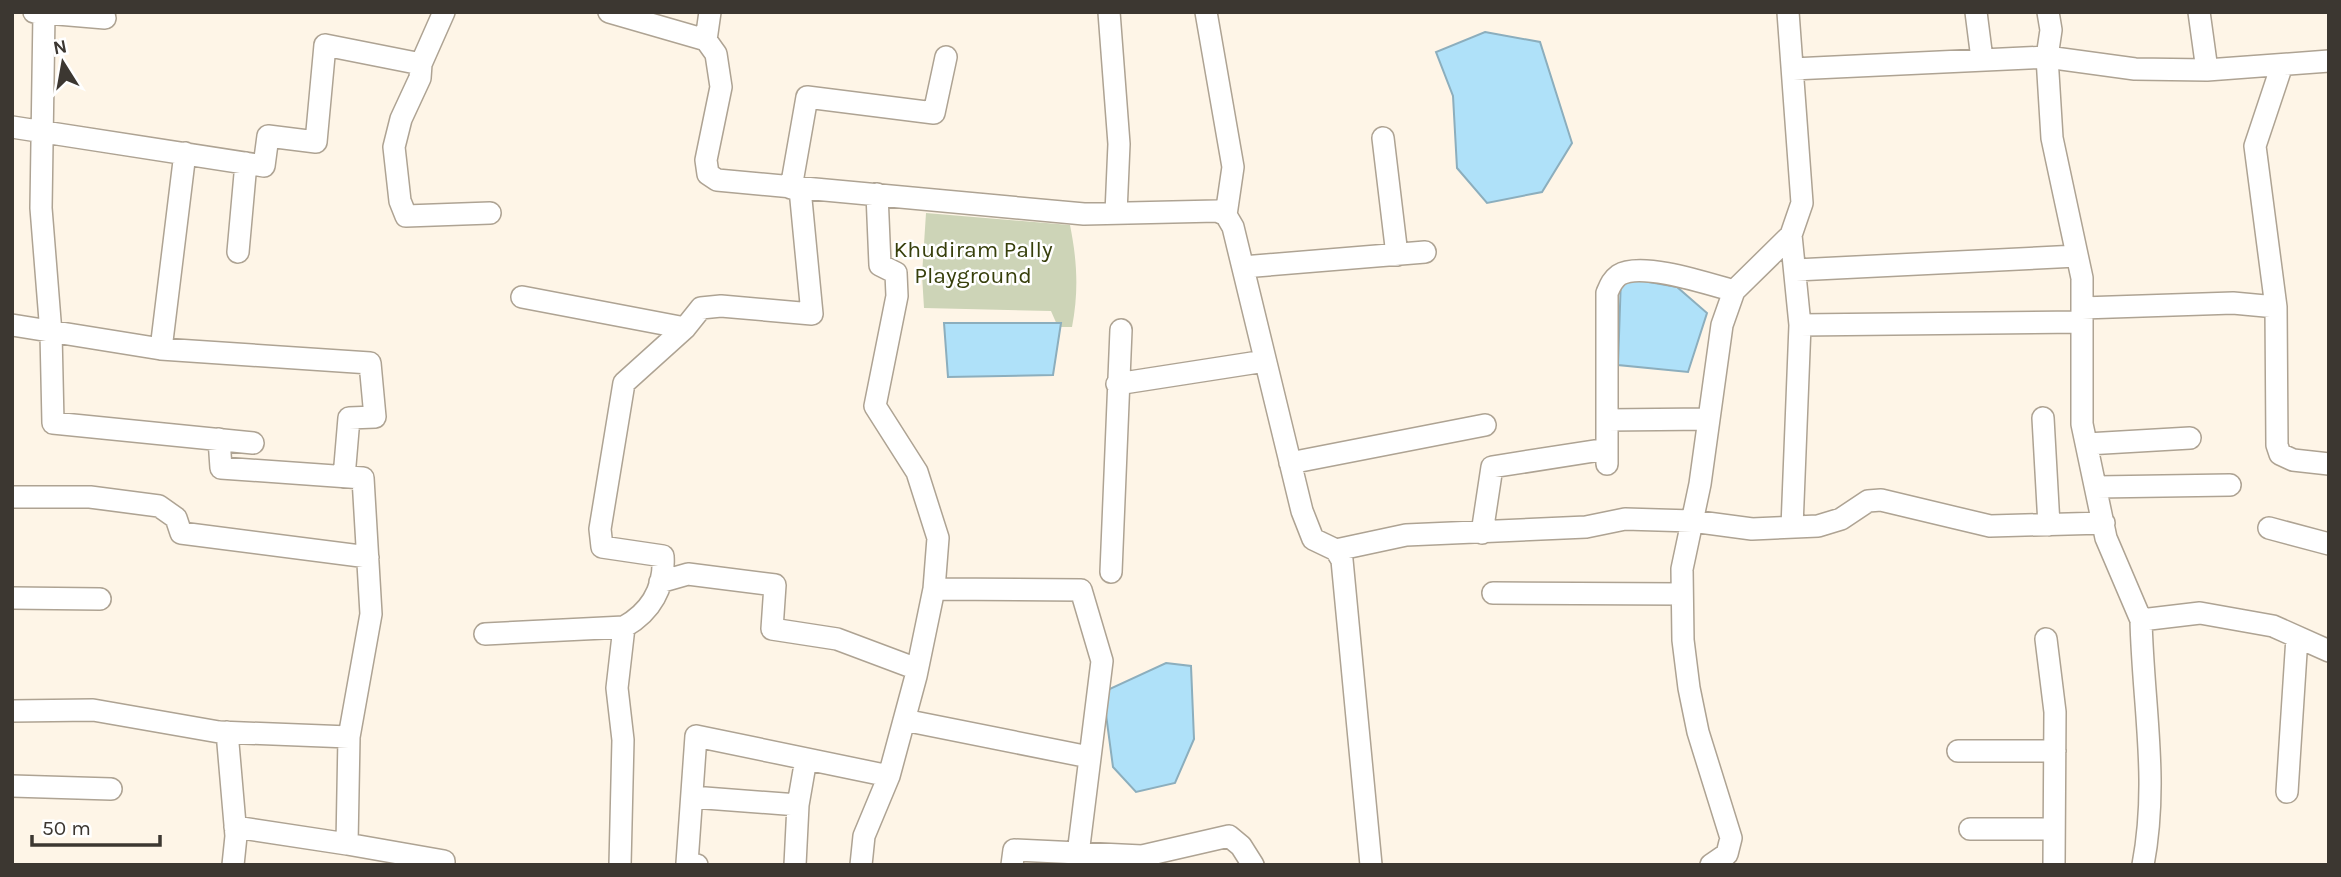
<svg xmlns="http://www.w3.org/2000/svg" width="2341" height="877" font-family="Karla,sans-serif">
<rect width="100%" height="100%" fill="#fef5e7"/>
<path fill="#cdd4b7" d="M 926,213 L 1070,225 C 1077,260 1079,291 1072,327 L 1058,327 L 1051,311 L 924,308 L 922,275 Z"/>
<path fill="#afe1f9" stroke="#8caebd" stroke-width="2" d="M 1485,32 L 1540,42 L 1572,143 L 1542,192 L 1487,203 L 1457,168 L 1453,96 L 1436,52 Z
M 1621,277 L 1677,287 L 1707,313 L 1688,372 L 1618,365 Z
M 944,323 L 1061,323 L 1053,375 L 948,377 Z
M 1166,663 L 1191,666 L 1194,739 L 1175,783 L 1136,792 L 1113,767 L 1103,692 Z"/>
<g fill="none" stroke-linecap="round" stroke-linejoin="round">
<defs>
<path id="minor" d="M 34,12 L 105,18
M 444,12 L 421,64 L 420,78 L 401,119 L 394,147 L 400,201 L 406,216 L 490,213
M 609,12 L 706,40 L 716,54 L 721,87 L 706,160 L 708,174 L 717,180 L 1084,214 L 1217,211 L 1226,215 L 1233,227 L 1302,511 L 1313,539 L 1336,550 L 1342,560 L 1371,865
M 1109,12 L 1119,144 L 1116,213
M 1206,12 L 1233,167 L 1226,215
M 1976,12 L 1982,59
M 2048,12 L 2051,30 L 2047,57 L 2135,69 L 2207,70 L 2329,61
M 2199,12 L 2207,70
M 44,13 L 41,208 L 51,333 L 53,423 L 253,443
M 706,40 L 710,12
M 1793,69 L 2047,57 L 2052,138 L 2082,278 L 2082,424 L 2106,538 L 2141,620 L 2200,613 L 2273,626 L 2329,651
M 12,127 L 264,166 L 268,136 L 316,142 L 325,45 L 421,64
M 1383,138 L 1397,255
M 791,188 L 807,97 L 934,113 L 946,57
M 1791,235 L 1800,325 L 2082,322
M 238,252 L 246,163
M 1243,267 L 1425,252
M 1796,270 L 2077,256
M 522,297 L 685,328
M 2276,307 L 2255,146 L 2282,65
M 2082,308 L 2233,303 L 2276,307 L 2277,445 L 2280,454 L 2293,460 L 2329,464
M 12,325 L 161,349 L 370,363 L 375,417 L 349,418 L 344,477
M 161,349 L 185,153
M 1117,384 L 1265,361
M 2043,418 L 2049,525
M 1607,420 L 1709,419
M 219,439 L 221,468 L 363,478 L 371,614 L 349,737 L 347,844 L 235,827
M 2087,444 L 2190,438
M 1290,463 L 1485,425
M 1607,464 L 1607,293 C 1610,286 1612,280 1619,275 C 1641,261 1709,284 1734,291
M 2097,487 L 2230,485
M 12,497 L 90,497 L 159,506 L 176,518 L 181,533 L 368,557
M 1792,527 L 1800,325
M 2269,528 L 2329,544
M 1482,533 L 1492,467 L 1607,449
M 1336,550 L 1406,535 L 1586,527 L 1625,519 L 1692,521 L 1752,529 L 1818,526 L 1841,519 L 1868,501 L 1881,500 L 1990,526 L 2104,523
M 1111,572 L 1121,330
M 660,582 L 688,574 L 775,585 L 772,629 L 837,639 L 917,669
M 934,589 L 1081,590 L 1102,661 L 1078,854
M 1493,593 L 1682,594
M 12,598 L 100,599
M 2141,620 C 2143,705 2159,780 2143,865
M 485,634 L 624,627
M 2046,639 L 2055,712 L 2054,865
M 12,711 L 93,710 L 219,732 L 349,737
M 904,720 L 1089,757
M 227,732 L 236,836 L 233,865
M 1958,751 L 2055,751
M 12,786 L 111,789
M 2287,792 L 2297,637
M 692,797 L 798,805
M 1970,829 L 2054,829
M 347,844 L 444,861 L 444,865
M 620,865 L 623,740 L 617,688 L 624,627 C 651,612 665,587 663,556 L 602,547 L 600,529 L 624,383 L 685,328 L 701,308 L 721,306 L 812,314 L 800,189
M 697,865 L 687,863 L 696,736 L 889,776
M 795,865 L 798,805 L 806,759
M 861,865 L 864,836 L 889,776 L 916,676 L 934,589 L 938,538 L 917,472 L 875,406 L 897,296 L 896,273 L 880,265 L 877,194
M 1012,865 L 1014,850 L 1142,856 L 1229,836 L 1241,846 L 1253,865
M 1711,865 L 1727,854 L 1731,838 L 1698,732 L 1689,688 L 1683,640 L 1682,569 L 1700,484 L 1722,325 L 1734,291 L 1791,235 L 1802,203 L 1788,12"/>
</defs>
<use href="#minor" stroke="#aea393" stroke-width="24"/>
<use href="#minor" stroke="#fff" stroke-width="21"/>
</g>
<g text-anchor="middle" stroke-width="5" stroke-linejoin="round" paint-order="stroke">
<g font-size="23" fill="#373f0b" stroke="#fff">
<text x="973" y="257">Khudiram Pally<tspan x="973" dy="26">Playground</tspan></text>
</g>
</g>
<rect width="2341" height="877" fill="none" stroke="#3c3731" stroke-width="28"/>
<g transform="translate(63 63) rotate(349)" stroke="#ffffff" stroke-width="5" paint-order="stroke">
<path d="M0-5L12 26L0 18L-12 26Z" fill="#3c3731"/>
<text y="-10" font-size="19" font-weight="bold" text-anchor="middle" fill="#3c3731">N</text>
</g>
<path d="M32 835v10h128v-10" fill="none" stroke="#3c3731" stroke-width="3.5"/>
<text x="42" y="835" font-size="21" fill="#3c3731" stroke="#ffffff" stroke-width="5" paint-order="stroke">50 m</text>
</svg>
